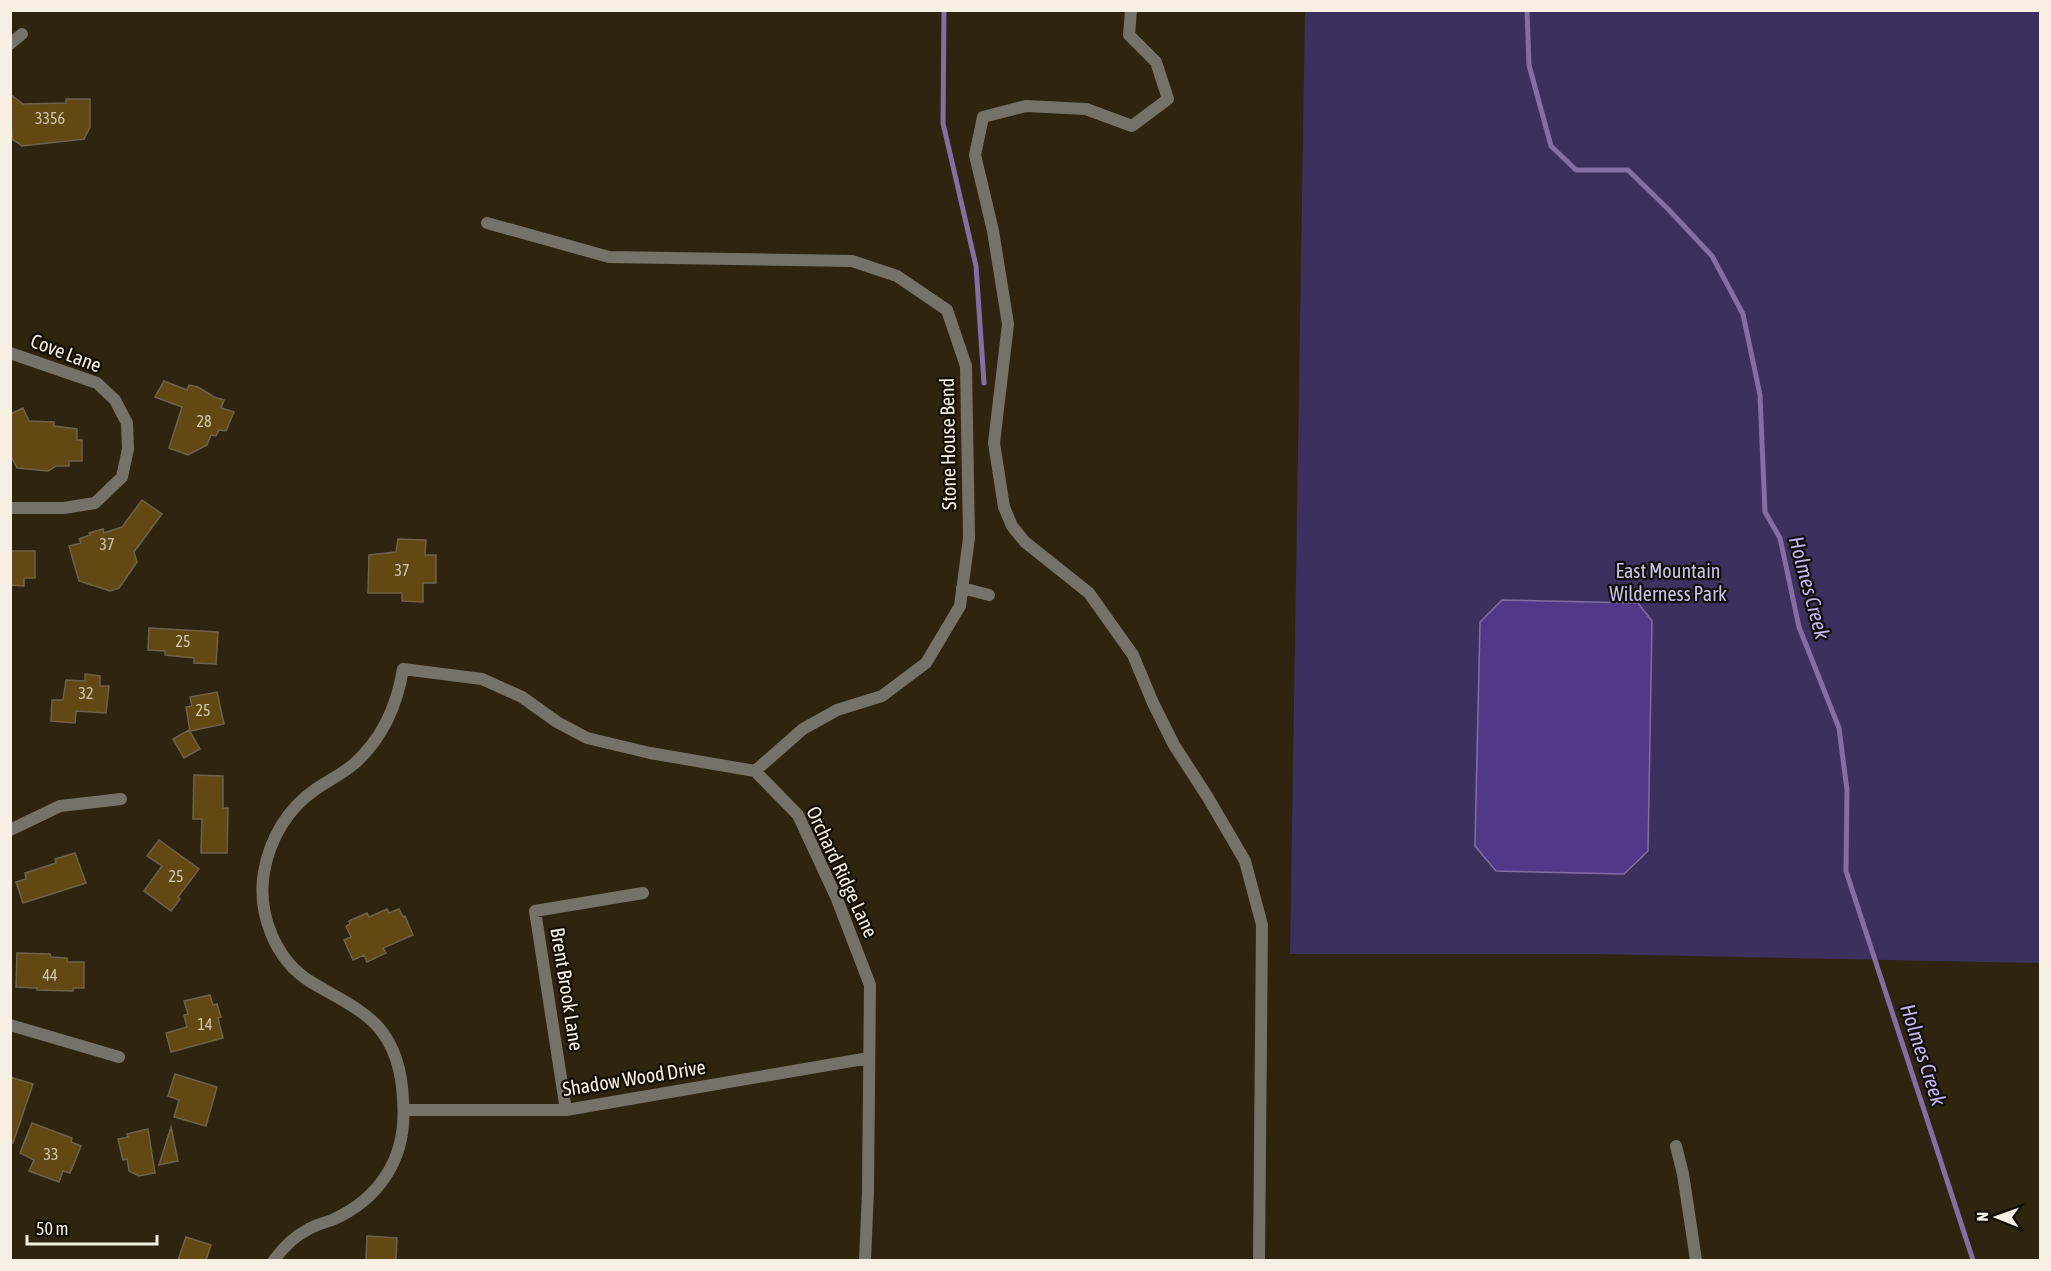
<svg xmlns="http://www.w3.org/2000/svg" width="2051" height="1271" font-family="'Asap Condensed',sans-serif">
<rect width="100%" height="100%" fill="#2e2410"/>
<path fill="#3d305e" d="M 1305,11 L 2040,11 L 2040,963 L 1592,954 L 1290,954 Z"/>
<path fill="#523888" stroke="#836fa3" stroke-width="1.5" d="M 1502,600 L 1638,603 L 1652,621 L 1648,851 L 1624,874 L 1496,871 L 1475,846 L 1480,622 Z"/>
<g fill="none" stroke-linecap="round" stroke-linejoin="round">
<path stroke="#836fa3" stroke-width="5" d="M 944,10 L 943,123 L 976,266 L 984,383
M 1527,10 L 1529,65 L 1551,146 L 1576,170 L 1628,170 L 1669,210 L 1712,256 L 1743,314 L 1760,395 L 1765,512 L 1780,538 L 1799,627 L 1839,728 L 1847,790 L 1846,871 L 1973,1260"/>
</g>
<path fill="#624913" stroke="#6e624c" stroke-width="1.5" d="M 10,94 L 23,104 L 66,103 L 66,99 L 90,99 L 90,127 L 84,139 L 22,146 L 12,139 Z
M 164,381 L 187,390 L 189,385 L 198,387 L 214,397 L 224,400 L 221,408 L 234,412 L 226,431 L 219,430 L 216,436 L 211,435 L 207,445 L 188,455 L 169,448 L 182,407 L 155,397 Z
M 23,408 L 29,421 L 54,422 L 54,426 L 77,429 L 77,440 L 82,440 L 82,461 L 69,461 L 69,466 L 56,466 L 48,471 L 17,468 L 10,454 L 10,414 Z
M 142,500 L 162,514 L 134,552 L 137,562 L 119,588 L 110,591 L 79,581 L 69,546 L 81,543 L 79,539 L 90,535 L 89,533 L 103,529 L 104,533 L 122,527 Z
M 398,539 L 426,540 L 425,555 L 436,555 L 436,583 L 423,583 L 423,602 L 402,601 L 402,593 L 368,593 L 369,555 L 396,552 Z
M 10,551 L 35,551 L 35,578 L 24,578 L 24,586 L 10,585 Z
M 149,628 L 218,632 L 216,664 L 194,663 L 194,658 L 165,655 L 165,651 L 148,650 Z
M 85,674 L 100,676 L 100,686 L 109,686 L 106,713 L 76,711 L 75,723 L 51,721 L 52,700 L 63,700 L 66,680 L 85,681 Z
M 217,692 L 224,724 L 190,731 L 186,707 L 192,706 L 190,697 Z
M 189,730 L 200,749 L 184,758 L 173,739 Z
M 194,775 L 223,776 L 223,808 L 228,808 L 227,853 L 201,853 L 202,819 L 193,819 Z
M 159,840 L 199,869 L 178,897 L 180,899 L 171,911 L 144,891 L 162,866 L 147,856 Z
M 75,853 L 86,883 L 23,903 L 16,882 L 26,879 L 25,873 L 56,863 L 55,859 Z
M 387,909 L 389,913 L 399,909 L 403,917 L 405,916 L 413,935 L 383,948 L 386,953 L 367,962 L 364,955 L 353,960 L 344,940 L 351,937 L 346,926 L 350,924 L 349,921 L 367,913 L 369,917 Z
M 17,953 L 50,954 L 51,957 L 67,958 L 67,962 L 84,962 L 84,988 L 73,988 L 73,991 L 37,990 L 37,988 L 16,987 Z
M 210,995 L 213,1005 L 217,1004 L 221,1017 L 218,1018 L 223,1038 L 171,1052 L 166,1033 L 187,1027 L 184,1015 L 188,1014 L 184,1001 Z
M 175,1074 L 217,1087 L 206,1126 L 174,1117 L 179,1100 L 168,1096 Z
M 10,1077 L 33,1084 L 13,1143 L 10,1143 Z
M 32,1123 L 72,1138 L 71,1142 L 81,1146 L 70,1173 L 63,1171 L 59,1182 L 29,1171 L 34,1160 L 20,1153 Z
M 171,1127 L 178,1161 L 159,1165 Z
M 148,1129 L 155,1173 L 139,1176 L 129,1171 L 127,1159 L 123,1160 L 118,1139 L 128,1137 L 127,1134 Z
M 367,1236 L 397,1238 L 396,1260 L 366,1260 Z
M 186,1237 L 211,1245 L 206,1260 L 178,1260 Z"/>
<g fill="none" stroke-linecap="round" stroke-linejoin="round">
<path stroke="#777268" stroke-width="12" d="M 1131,10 L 1129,35 L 1156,62 L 1168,99 L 1132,126 L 1086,109 L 1026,106 L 983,117 L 975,155 L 993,231 L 1008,324 L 994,443 L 1004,507 L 1012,526 L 1025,542 L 1089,593 L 1133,655 L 1153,703 L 1174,745 L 1207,796 L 1245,861 L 1262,925 L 1259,1260
M 10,44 L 22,34
M 487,223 L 609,257 L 852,261 L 897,276 L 947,310 L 966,366 L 969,538 L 960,606 L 926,663 L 882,696 L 837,710 L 803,729 L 755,771
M 10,353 L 97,383 L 115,400 L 127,423 L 128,449 L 122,477 L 95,503 L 64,508 L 10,508
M 962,588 L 989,595
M 10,830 L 60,806 L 121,799
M 10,1025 L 119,1057
M 404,1110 L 566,1110 L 869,1058
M 566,1110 L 535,911 L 643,893
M 1676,1146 L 1683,1174 L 1696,1260
M 274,1260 C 283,1248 293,1237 307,1230 C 315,1225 324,1223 332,1220 C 355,1210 374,1195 387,1174 C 401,1152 405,1125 403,1100 C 402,1074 396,1048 379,1028 C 362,1008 334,996 311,982 C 275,960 257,913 264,872 C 270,838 288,808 316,789 C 328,781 342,774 354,764 C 382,739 397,706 403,669 L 482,679 L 522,697 L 557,722 L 587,738 L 650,753 L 755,771 L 798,815 L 837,899 L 870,985 L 868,1191 L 865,1260"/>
</g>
<g text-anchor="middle" stroke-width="4.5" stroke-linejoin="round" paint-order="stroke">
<g font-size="16" fill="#d1c6ae">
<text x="50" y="124">3356</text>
<text x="204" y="427">28</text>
<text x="107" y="550">37</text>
<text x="402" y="576">37</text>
<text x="183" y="647">25</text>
<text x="86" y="699">32</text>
<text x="203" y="716">25</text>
<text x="176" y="882">25</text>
<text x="50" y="981">44</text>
<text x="205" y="1030">14</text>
<text x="51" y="1160">33</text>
</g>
<g font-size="20" fill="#f6efe2" stroke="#130e06">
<text transform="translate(66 353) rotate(21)" y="7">Cove Lane</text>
<text transform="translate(948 444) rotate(-91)" y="7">Stone House Bend</text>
<text transform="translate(842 872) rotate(65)" y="7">Orchard Ridge Lane</text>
<text transform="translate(567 989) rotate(81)" y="7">Brent Brook Lane</text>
<text transform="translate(634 1078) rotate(-9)" y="7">Shadow Wood Drive</text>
</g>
<g font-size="20" fill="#cac0ed" stroke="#130e06">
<text x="1668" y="578">East Mountain<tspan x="1668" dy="23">Wilderness Park</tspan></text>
</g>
<g font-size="21" font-style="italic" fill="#c5b5f8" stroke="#130e06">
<text transform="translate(1809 588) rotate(75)" y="7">Holmes Creek</text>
<text transform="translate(1923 1055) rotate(72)" y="7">Holmes Creek</text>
</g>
</g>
<rect width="2051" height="1271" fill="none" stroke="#f6efe2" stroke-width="24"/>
<g transform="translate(1997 1217) rotate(271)" stroke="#130e06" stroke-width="4.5" paint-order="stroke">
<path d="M0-4.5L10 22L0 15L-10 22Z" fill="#f6efe2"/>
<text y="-9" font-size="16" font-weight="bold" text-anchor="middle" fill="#f6efe2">N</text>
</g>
<path d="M27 1235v9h130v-9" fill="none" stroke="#f6efe2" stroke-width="3"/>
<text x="36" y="1235" font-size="18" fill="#f6efe2" stroke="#130e06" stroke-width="4.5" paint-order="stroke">50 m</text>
</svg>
